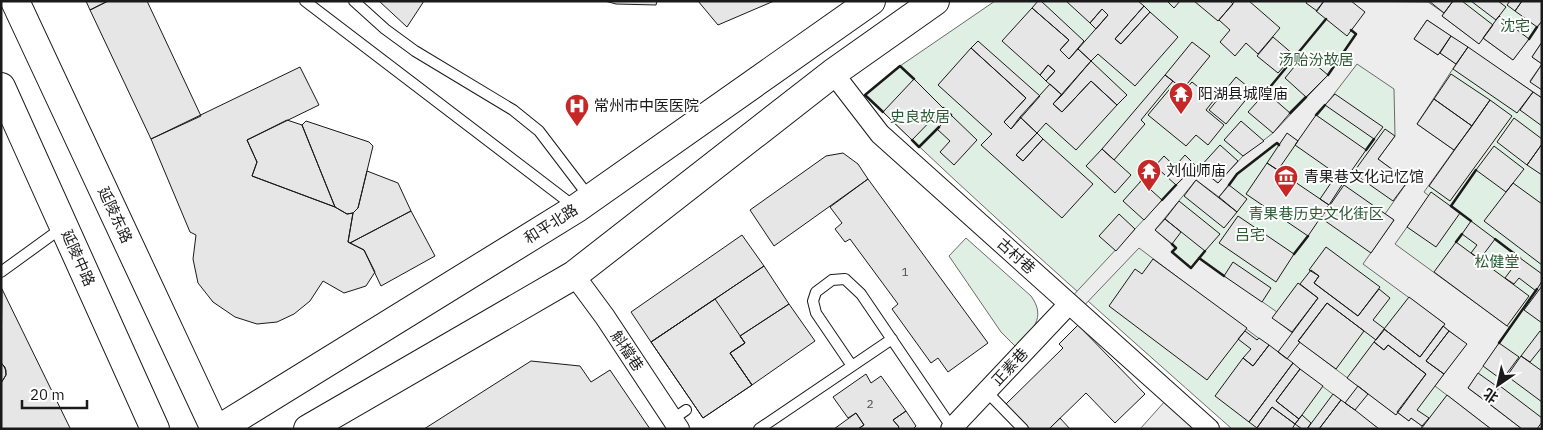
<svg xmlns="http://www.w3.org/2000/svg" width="1543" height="430" font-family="'IBM Plex Sans','Noto Sans SC',sans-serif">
<rect width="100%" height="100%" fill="#fff"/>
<path fill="#e0efe3" stroke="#6a6a6a" d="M 995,1 L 1542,1 L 1542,429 L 1232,429 C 1108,319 984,210 865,95 L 900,66 Z
M 966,238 L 1031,296 C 1047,318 1032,331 1015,346 L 1001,332 L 949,256 Z"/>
<path fill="#ededed" stroke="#6a6a6a" d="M 1351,1 L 1428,2 L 1444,13 L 1442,16 L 1478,43 L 1483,38 L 1513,60 L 1542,21 L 1542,42 L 1532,57 L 1542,64 L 1530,81 L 1542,90 L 1542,98 L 1427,20 L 1414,39 L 1438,55 L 1440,53 L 1456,64 L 1417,124 L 1454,150 L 1424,192 L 1429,196 L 1395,244 L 1510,328 L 1468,388 L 1522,429 L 1491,429 L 1435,386 L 1466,344 L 1443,326 L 1445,324 L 1363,264 L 1394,220 L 1385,214 L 1408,181 L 1378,159 L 1395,136 L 1394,89 L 1357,64 L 1298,141 L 1287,134 L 1279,145 L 1277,143 L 1237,174 L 1219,197 L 1196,180 L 1155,230 L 1176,248 L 1172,252 L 1191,268 L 1199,258 L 1277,312 L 1273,318 L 1300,339 L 1300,342 L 1395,414 L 1397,412 L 1409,421 L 1411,418 L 1422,426 L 1421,429 L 1379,429 L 1139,248 L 1078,312 L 1067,302 L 1176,185 L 1196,166 L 1218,183 L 1243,156 L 1273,133 L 1328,75 L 1356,34 L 1351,30 Z
M 1166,400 L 1193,429 L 1140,429 Z"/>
<path fill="#e6e6e6" stroke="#1a1a1a" d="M 86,1 L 108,1 L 90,10 Z
M 108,1 L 147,1 L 201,116 L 151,139 L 90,10 Z
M 379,1 L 424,1 L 407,27 Z
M 605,1 L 657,1 L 656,5 L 616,4 Z
M 698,1 L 774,1 L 718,25 Z
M 1038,1 L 1041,1 L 1084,41 L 1069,59 L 1060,50 L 1069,40 L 1032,8 Z
M 1066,1 L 1138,1 L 1144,6 L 1115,39 L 1121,44 L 1150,12 L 1178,37 L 1135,86 L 1098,54 L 1091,61 L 1078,49 L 1108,15 L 1102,9 L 1090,23 Z
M 1167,1 L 1180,1 L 1174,8 Z
M 1194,1 L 1230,1 L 1233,4 L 1218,21 Z
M 1235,1 L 1249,1 L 1280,28 L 1258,54 L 1246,43 L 1235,56 L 1220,42 L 1230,30 L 1219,20 Z
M 1307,1 L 1324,1 L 1317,11 L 1306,3 Z
M 1324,1 L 1351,1 L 1365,12 L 1347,36 L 1316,11 Z
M 1429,1 L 1453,1 L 1444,13 Z
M 1453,1 L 1462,1 L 1493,25 L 1479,44 L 1442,16 Z
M 1471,1 L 1498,1 L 1506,7 L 1496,20 Z
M 1510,1 L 1522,1 L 1515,11 L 1507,5 Z
M 1522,1 L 1542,1 L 1542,21 L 1537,27 L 1515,11 Z
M 1144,6 L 1150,12 L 1121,44 L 1115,39 Z
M 1032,8 L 1069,40 L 1060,50 L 1069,59 L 1078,49 L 1091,61 L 1062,95 L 1046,81 L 1055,71 L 1048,65 L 1040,75 L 1002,41 Z
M 1102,9 L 1108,15 L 1096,29 L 1090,23 Z
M 1499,16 L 1529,39 L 1513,60 L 1483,38 Z
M 1427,20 L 1451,36 L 1438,55 L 1414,39 Z
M 1451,36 L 1468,47 L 1456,64 L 1440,53 Z
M 1273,37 L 1294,55 L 1278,73 L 1257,56 Z
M 978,41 L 1040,96 L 1011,129 L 1004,122 L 1026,98 L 971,48 Z
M 1192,42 L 1210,56 L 1183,89 L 1165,75 Z
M 1542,42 L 1542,64 L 1532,57 Z
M 1468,47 L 1533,92 L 1517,113 L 1453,69 Z
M 971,48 L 1026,98 L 1004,122 L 1011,129 L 1020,117 L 1037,133 L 1016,155 L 1023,161 L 1043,139 L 1093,184 L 1062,218 L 981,145 L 992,134 L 938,85 Z
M 1304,55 L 1328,75 L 1306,97 L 1285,78 Z
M 1091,61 L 1127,95 L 1117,105 L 1091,81 L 1062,112 L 1053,104 Z
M 1542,64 L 1542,90 L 1530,82 Z
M 1048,65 L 1055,71 L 1046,81 L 1040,75 Z
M 300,67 L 319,105 L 247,140 L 257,162 L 252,176 L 335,207 L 347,214 L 353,213 L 348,242 L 364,250 L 375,272 L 366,286 L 344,293 L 323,281 L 310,301 L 294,314 L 277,322 L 257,324 L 235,317 L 213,302 L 198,283 L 193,259 L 196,235 L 190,232 L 151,139 Z
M 1451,74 L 1490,100 L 1472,126 L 1434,99 Z
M 1165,75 L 1173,81 L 1141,120 L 1145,124 L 1114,160 L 1102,149 Z
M 1236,77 L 1253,91 L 1226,124 L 1209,110 Z
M 914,79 L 943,108 L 912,140 L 883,112 Z
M 1091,81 L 1117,105 L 1076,150 L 1046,123 L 1037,133 L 1020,117 L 1050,84 L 1062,95 L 1053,104 L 1062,112 Z
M 1192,82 L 1214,100 L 1206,110 L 1224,125 L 1208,145 L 1196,135 L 1186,146 L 1148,115 L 1174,84 L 1183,92 Z
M 1266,92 L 1290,113 L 1273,133 L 1248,112 Z
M 1533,92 L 1542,98 L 1542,126 L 1520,110 Z
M 1335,94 L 1383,127 L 1374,139 L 1325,105 Z
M 1434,99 L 1472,126 L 1454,150 L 1417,124 Z
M 1490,100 L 1512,116 L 1450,201 L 1429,186 Z
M 951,115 L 977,140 L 954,165 L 940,152 L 950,141 L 937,129 Z
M 1316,115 L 1366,150 L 1345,180 L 1295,145 Z
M 1514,118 L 1542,139 L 1542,144 L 1527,165 L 1497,142 Z
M 287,120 L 302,125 L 335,207 L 252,176 L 257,162 L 247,140 Z
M 306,121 L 369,142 L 373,146 L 358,208 L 353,213 L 347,214 L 335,207 L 302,125 Z
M 1241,121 L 1264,141 L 1243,156 L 1224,140 Z
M 1385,129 L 1395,136 L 1378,159 L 1408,181 L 1393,201 L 1353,173 Z
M 1037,133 L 1043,139 L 1023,161 L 1016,155 Z
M 1287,133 L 1298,141 L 1278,170 L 1267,163 Z
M 1542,144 L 1542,175 L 1527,165 Z
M 1220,145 L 1238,161 L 1218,183 L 1199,168 Z
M 1494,146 L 1524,169 L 1506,192 L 1476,170 Z
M 1102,149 L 1131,175 L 1115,193 L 1086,166 Z
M 843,153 L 858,164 L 868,179 L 774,246 L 750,210 L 826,156 Z
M 1185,155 L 1196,166 L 1189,173 L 1178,163 Z
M 1164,156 L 1185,176 L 1176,185 L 1155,166 Z
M 1267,163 L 1329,205 L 1308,236 L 1246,194 Z
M 367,171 L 398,183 L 411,211 L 350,243 L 348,242 L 353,213 L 358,208 Z
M 1337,174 L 1345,180 L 1329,205 L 1320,199 Z
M 868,179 L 988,343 L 948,372 L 938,358 L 931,363 L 892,309 L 898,304 L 850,239 L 845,242 L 835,229 L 842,223 L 830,207 Z
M 1196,180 L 1237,212 L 1224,228 L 1184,196 Z
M 1141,181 L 1162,200 L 1144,220 L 1123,201 Z
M 1513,183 L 1542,204 L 1542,265 L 1484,221 Z
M 1229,185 L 1247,199 L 1237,212 L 1219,197 Z
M 1344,185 L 1394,220 L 1371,253 L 1321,218 Z
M 1431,192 L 1460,213 L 1436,247 L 1407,227 Z
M 1179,201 L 1220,234 L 1205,251 L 1165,219 Z
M 411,211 L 435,256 L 381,286 L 364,250 L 350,243 Z
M 1119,214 L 1135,229 L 1116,251 L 1099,236 Z
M 1238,216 L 1294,254 L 1276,282 L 1219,243 Z
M 1165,219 L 1181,232 L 1172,244 L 1155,230 Z
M 1471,221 L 1495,239 L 1480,259 L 1471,253 L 1477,245 L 1462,234 Z
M 742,235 L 764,266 L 651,342 L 631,312 Z
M 1456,242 L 1529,296 L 1507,326 L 1434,272 Z
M 1326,247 L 1380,287 L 1358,316 L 1314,283 L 1319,276 L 1309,270 Z
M 1520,258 L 1542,274 L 1542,281 L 1536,291 L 1519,278 L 1514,284 L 1505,278 Z
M 1153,259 L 1247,328 L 1207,380 L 1109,306 L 1135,269 L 1142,274 Z
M 1233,262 L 1271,288 L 1262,302 L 1224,276 Z
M 764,266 L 789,304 L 740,336 L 745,343 L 730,353 L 752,385 L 703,418 L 651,342 Z
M 1311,270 L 1319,276 L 1314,283 L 1358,316 L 1379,289 L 1390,298 L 1373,320 L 1385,329 L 1376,340 L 1327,303 L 1300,339 L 1298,341 L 1300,342 L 1287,359 L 1278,352 L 1318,298 L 1300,284 Z
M 1298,283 L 1318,298 L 1292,332 L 1272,318 Z
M 1542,286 L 1542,323 L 1524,310 Z
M 2,289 L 70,428 L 70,429 L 1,429 L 1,383 L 6,375 L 6,370 L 1,362 Z
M 1409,297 L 1445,324 L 1420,357 L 1384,329 Z
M 715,299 L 745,343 L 730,353 L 752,385 L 703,418 L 651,342 Z
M 1327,303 L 1364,331 L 1336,369 L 1298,341 Z
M 789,304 L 815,341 L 752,385 L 730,353 L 745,343 L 740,336 Z
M 1078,325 L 1145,394 L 1115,423 L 1086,393 L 1049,429 L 1030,429 L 1006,404 L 1063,348 L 1059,344 Z
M 1443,326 L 1449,331 L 1426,361 L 1444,374 L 1417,410 L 1429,418 L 1422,426 L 1411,418 L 1409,421 L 1397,412 L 1426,374 L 1388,345 L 1384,350 L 1374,342 L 1384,329 L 1420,357 Z
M 1245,331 L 1257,340 L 1259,338 L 1269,345 L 1253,366 L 1243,358 L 1251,349 L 1238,339 Z
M 1449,331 L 1467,344 L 1444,374 L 1426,361 Z
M 1540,331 L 1542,333 L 1542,347 L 1530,362 L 1521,356 Z
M 1374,342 L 1384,350 L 1388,345 L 1426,374 L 1396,415 L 1347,378 Z
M 1499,343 L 1519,357 L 1502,380 L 1483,366 Z
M 1269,345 L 1293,363 L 1249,422 L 1215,396 L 1243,358 L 1253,366 Z
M 1521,356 L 1542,371 L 1542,402 L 1507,376 Z
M 531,361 L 580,366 L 591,382 L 610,370 L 650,429 L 424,429 Z
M 1,363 L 5,367 L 6,375 L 1,383 Z
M 1293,363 L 1300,369 L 1276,401 L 1299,419 L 1295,424 L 1272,407 L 1257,428 L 1249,422 Z
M 1300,369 L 1323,386 L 1299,419 L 1276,401 Z
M 1478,373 L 1499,388 L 1487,402 L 1468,388 Z
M 866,374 L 871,383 L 881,376 L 906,411 L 893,420 L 899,427 L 897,429 L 858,429 L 864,425 L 856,413 L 848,418 L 833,397 Z
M 1358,386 L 1368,394 L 1355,410 L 1345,403 Z
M 1500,386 L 1542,418 L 1542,422 L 1537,429 L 1522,429 L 1487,402 Z
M 1333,394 L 1341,400 L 1319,429 L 1307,429 Z
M 1447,395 L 1491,429 L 1421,429 Z
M 1341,400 L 1355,410 L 1379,429 L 1319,429 Z
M 1272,407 L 1295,424 L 1292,429 L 1256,429 Z
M 906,411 L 916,426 L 913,429 L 897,429 L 899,427 L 893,420 Z
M 856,413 L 864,425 L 858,429 L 834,429 Z
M 1302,415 L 1311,423 L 1307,429 L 1302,429 L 1295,424 Z
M 1060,418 L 1070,429 L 1049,429 Z"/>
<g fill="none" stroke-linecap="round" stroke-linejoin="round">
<defs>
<path id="service" d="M 305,1 L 575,207
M 354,1 L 385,29 L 415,51 L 513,110 L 539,131 L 590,198
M 1,272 L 63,227
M 852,366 L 816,313 L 813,301 L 816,292 L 832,280 L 845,279 L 861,294 L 952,428
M 987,392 L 1023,429
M 673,419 L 686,410
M 759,429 L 892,339"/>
<path id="minor" d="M 833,73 L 880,134 L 1209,429
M 574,275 L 605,317 L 679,429
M 951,429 L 1069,304"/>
<path id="primary" d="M 15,1 L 215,429
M 1,87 L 155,429
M 219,429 L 577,208 L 871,1
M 308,429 L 574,275 L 833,73 L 935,1"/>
</defs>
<use href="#service" stroke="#1a1a1a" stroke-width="12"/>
<use href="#minor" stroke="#1a1a1a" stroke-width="22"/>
<use href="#primary" stroke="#1a1a1a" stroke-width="30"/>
<use href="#service" stroke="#fff" stroke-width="10"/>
<use href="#minor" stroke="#fff" stroke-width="20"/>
<use href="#primary" stroke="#fff" stroke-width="28"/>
<path stroke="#1a1a1a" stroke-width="2.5" d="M 1529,39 L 1537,27
M 1328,75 L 1356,34 L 1351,30
M 1266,92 L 1326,19
M 943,108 L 951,115 L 949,117
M 883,112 L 865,95 L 900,66 L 914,79
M 1290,113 L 1306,97
M 1316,115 L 1325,105
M 912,140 L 919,147 L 939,127
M 1366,150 L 1374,139
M 1141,181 L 1155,166
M 1229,185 L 1237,174 L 1277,143 L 1279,145
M 1162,200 L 1176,185
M 1471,221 L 1451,206 L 1476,170
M 1495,239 L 1520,258
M 1456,242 L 1462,234
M 1172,244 L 1176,248 L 1172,252 L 1191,268 L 1205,251
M 1294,254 L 1308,236
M 1199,258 L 1224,276
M 1499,343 L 1537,289
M 1500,386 L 1507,376"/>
</g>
<defs>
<symbol id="temple-pin" viewBox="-11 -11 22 30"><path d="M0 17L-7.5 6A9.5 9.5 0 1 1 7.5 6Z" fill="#c62828" stroke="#fff"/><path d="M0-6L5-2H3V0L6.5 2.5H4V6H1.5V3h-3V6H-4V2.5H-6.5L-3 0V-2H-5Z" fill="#fff"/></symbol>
<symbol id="hospital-pin" viewBox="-11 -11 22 30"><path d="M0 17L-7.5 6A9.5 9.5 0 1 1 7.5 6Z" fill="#c62828" stroke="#fff"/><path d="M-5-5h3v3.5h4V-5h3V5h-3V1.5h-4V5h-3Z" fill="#fff"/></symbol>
<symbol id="museum-pin" viewBox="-11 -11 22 30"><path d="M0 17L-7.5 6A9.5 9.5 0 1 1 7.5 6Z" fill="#c62828" stroke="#fff"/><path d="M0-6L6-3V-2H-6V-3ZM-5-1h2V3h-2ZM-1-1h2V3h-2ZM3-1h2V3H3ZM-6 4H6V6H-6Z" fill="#fff"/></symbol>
</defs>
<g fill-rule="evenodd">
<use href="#temple-pin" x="1167" y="80" width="28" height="38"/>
<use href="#hospital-pin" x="563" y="92" width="28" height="38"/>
<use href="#temple-pin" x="1135" y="157" width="28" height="38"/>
<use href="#museum-pin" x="1272" y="163" width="28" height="38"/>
</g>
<g text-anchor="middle" stroke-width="4" stroke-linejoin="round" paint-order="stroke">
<g font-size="12" fill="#4d4d4d">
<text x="905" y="276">1</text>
<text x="870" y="408">2</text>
</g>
<g font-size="15" fill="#2b5a34" stroke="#fff">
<text x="1515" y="31">沈宅</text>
<text x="1316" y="65">汤贻汾故居</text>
<text x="920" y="122">史良故居</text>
<text x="1316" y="219">青果巷历史文化街区</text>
<text x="1250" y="240">吕宅</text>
<text x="1497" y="267">松健堂</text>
</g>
<g font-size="15" fill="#1a1a1a" stroke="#fff" text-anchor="start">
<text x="1198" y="99">阳湖县城隍庙</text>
<text x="594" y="111">常州市中医医院</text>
<text x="1166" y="176">刘仙师庙</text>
<text x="1304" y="182">青果巷文化记忆馆</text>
</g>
<g font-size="15" fill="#1a1a1a" stroke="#fff">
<text transform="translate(115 215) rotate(65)" y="5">延陵东路</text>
<text transform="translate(551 224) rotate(-32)" y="5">和平北路</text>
<text transform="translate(1016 256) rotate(42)" y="5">古村巷</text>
<text transform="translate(78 258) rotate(66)" y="5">延陵中路</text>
<text transform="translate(627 351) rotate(56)" y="5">斛檔巷</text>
<text transform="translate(1010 367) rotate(-47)" y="5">正素巷</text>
</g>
</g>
<rect width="1543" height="430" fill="none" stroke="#1a1a1a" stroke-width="5"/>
<g transform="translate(1498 385) rotate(214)" stroke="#ffffff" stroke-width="4" paint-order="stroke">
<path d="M0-4L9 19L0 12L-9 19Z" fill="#1a1a1a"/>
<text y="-8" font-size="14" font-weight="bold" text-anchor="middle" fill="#1a1a1a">北</text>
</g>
<path d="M22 400v8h65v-8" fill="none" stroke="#1a1a1a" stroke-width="2.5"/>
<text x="30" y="400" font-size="15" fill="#1a1a1a" stroke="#ffffff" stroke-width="4" paint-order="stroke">20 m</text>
</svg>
